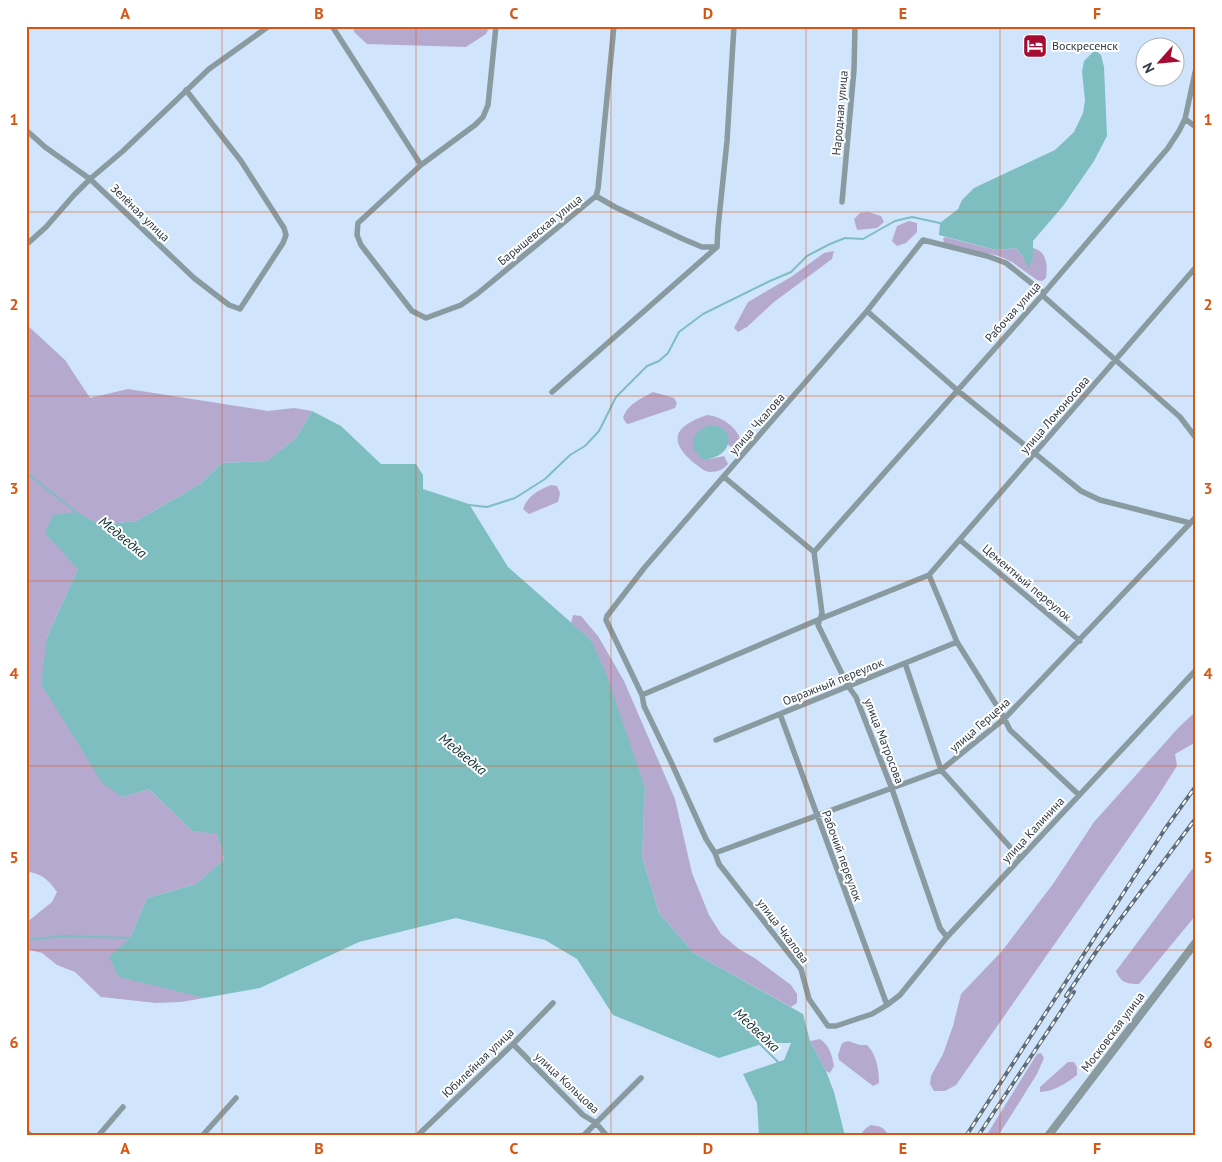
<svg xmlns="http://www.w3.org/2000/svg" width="1222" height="1162" font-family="'PT Sans',sans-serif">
<rect width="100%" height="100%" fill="#d0e5fb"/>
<path fill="#b6a9d0" d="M 353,26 L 490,26 L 486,34 L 466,47 L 367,44 L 354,32 Z
M 868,212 L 881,216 L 884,222 L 877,228 L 857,230 L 854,219 L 860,213 Z
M 909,221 L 917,223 L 917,232 L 906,243 L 897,246 L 892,241 L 897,226 Z
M 945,237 L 996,250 L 1016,248 L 1023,256 L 1033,258 L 1033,248 C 1047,251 1048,266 1046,278 L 1042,281 L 1037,280 L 1012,262 L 999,256 L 944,243 L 943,239 Z
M 834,251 L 832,259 L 774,302 L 747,327 L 738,332 L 734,328 L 748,302 L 791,277 L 824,253 Z
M 26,324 L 65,360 L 90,398 L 128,389 L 268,411 L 294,408 L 312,411 L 296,438 L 267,461 L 222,463 L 200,484 L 136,521 L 100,525 L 76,512 L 78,569 L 47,637 L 123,797 L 149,789 L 192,831 L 217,833 L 224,859 L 196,884 L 147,898 L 130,938 L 168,988 L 204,998 L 181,1002 L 156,1003 L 101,997 L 75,972 L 57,965 L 42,953 L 26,949 L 26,923 L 52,902 L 57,892 C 49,880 40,872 26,872 Z
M 653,392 L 674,398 L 677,403 L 675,408 L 628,424 L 626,423 L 623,418 C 627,404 641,399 653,392 Z
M 707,415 C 720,415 741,429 741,444 L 733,448 L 728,445 L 728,435 L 710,459 L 724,456 L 728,464 C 724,469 718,472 711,472 C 704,472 700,467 694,463 C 666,439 676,426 707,415 Z
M 551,485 L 557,486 L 560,493 L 558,502 L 529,514 L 523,509 C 527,496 539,490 551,485 Z
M 573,615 L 581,616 L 598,636 L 624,681 L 675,799 L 692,873 L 709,915 L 721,934 L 739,949 L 756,959 L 791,985 L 797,994 L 797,1003 L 791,1007 L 694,953 L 659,913 L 642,856 L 645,788 L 591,640 L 571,623 Z
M 1196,714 L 1196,742 L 1175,754 L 1177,766 L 1156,799 L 956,1085 L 945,1091 L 934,1091 L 930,1084 L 931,1076 L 943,1054 L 953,1026 L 961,994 L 1002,951 L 1053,884 L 1094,822 L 1179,727 L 1192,715 Z
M 1196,864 L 1196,915 L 1139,984 C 1127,984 1121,983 1116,971 Z
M 820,1039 C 830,1046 832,1056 834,1066 L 830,1073 L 826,1071 L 810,1041 Z
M 848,1041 L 860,1045 L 867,1045 C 877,1055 879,1070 879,1083 L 873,1086 L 839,1060 L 838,1055 L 842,1043 Z
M 1041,1053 L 1044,1058 L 1037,1074 L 998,1136 L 986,1136 L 1037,1054 Z
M 1068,1062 L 1074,1062 L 1077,1067 L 1077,1075 C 1067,1083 1053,1092 1040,1092 L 1040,1087 Z
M 871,1125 C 879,1126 885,1127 888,1136 L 859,1136 L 866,1128 Z"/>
<path fill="#7ebec0" d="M 1095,50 L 1101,55 L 1104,67 L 1107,136 L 1094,161 L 1063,206 L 1033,241 L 1033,258 L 1028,268 L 1023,256 L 1016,248 L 996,250 L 939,235 L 940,223 L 958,209 L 962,200 L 974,188 L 1055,150 L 1074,132 L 1083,113 L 1085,100 L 1082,72 L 1084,61 Z
M 312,411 L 341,426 L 381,464 L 416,464 L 423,475 L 423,489 L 469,504 L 508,567 L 591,640 L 607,676 L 645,788 L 642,856 L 659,913 L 694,953 L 803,1014 L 810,1041 L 826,1071 L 834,1092 L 845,1136 L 759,1136 L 757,1103 L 743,1074 L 784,1060 L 791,1043 L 765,1043 L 719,1058 L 613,1015 L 577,959 L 545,940 L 456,918 L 359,942 L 260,988 L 204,998 L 119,977 L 109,957 L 130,938 L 147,898 L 196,884 L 224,859 L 217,834 L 192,831 L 149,789 L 123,797 L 103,784 L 41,684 L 47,637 L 78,569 L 45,533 L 53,515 L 77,512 L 100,525 L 136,521 L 200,484 L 222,463 L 267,461 L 296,438 Z
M 709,425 C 740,425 732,461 702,459 L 693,448 C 693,434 697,431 709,425 Z"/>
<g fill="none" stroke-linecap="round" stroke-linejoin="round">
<path stroke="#7ebec0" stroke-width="2" d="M 26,472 L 77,513
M 469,505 L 487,507 L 515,498 L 545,479 L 570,455 L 585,446 L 599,431 L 616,397 L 647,366 L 659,361 L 668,353 L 679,332 L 703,314 L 770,281 L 791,272 L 807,256 L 830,244 L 845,238 L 863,239 L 895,221 L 912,217 L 940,223
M 26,940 L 64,936 L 130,938
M 760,1044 L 778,1062"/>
<path stroke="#899aa0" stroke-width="5.5" d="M 332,26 L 421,165
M 496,26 L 488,105 L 483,117 L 475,125 L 421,165 L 358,223 L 357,235 L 361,245 L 412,311 L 426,318 L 461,305 L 477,294 L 596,196 L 598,189 L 614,26
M 1185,119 L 1196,127
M 26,130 L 45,147 L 90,179 L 194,278 L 229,305 L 240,309 L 283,243 L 286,235 L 284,228 L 241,161 L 186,90
M 596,196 L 615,207 L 683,239 L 702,247 L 717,247
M 842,202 L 854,70 L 855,26
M 26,245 L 46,227 L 74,195 L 90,179 L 123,151 L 209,69 L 269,26
M 1044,293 L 1006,263 L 987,256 L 923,240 L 867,311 L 645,567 L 607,616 L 606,620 L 642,695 L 644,706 L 672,764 L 706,839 L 715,853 L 719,864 L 801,969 L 809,999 L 828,1026 L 836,1026 L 872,1014 L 887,1005 L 900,995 L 947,937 L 1196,670
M 1042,295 L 1180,417 L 1196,438
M 867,311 L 957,390 L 1081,491 L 1100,500 L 1190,523
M 552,392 L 717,247 L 718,228 L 727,141 L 734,26
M 724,477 L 814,552
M 960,540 L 1080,641
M 814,552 L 1044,293 L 1168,148 L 1179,131 L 1185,119 L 1196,68
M 814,552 L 822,613 L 818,625 L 848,686 L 856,697 L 892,789 L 940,928 L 947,937
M 929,575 L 957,642 L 1002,714 L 1010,730 L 1079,795
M 905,663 L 941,770 L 1020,858
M 642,695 L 820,619 L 929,575 L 1196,267
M 780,714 L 887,1005
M 716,740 L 957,642
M 715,853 L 941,770 L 1004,719 L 1196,517
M 513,1044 L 583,1115 L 596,1123 L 607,1136
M 26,1131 L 31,1136
M 98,1136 L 123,1107
M 202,1136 L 236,1098
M 417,1136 L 513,1044 L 553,1003
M 583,1136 L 641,1078"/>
<path stroke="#899aa0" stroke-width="8" d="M 1048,1136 L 1196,942"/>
<defs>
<path id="rail" d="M 1066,996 L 1098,949 L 1196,818
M 966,1136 L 1165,829 L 1196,786
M 978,1136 L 1074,992"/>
</defs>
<use href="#rail" stroke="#5f6d7b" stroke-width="4"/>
<use href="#rail" stroke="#fff" stroke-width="2" stroke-dasharray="5.5" stroke-linecap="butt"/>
</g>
<path fill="none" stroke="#d65612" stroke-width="1" stroke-opacity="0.55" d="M 222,26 L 222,1136M 416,26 L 416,1136M 611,26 L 611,1136M 806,26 L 806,1136M 1000,26 L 1000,1136M 26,212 L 1196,212M 26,396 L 1196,396M 26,581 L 1196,581M 26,766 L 1196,766M 26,950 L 1196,950"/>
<defs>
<symbol id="hotel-square" viewBox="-11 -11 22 22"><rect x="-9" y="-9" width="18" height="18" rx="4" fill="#a60c32" stroke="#fff"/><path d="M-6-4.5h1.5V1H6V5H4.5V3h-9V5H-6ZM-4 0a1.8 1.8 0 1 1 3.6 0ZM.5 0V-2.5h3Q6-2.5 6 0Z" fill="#fff"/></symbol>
</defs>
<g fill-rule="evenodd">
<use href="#hotel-square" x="1021" y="32" width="28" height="28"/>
</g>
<g text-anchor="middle" stroke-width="4" stroke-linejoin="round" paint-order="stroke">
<g font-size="12" fill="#313b46" stroke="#fff" text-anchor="start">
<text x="1052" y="50">Воскресенск</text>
</g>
<g font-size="12" fill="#313b46" stroke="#fff">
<text transform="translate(840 113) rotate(-85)" y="4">Народная улица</text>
<text transform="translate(140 213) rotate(44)" y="4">Зелёная улица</text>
<text transform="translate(540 230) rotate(-39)" y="4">Барышевская улица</text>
<text transform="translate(1013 312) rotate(-48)" y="4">Рабочая улица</text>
<text transform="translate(1055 415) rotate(-49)" y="4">улица Ломоносова</text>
<text transform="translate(757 424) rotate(-49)" y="4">улица Чкалова</text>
<text transform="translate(1027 583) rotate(40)" y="4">Цементный переулок</text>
<text transform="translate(833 682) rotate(-22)" y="4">Овражный переулок</text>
<text transform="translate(980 725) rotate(-41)" y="4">улица Герцена</text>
<text transform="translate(884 741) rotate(69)" y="4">улица Матросова</text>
<text transform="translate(1033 830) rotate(-47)" y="4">улица Калинина</text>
<text transform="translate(842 856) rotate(70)" y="4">Рабочий переулок</text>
<text transform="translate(783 931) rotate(53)" y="4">улица Чкалова</text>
<text transform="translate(1113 1032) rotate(-53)" y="4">Московская улица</text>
<text transform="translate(478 1063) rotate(-44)" y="4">Юбилейная улица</text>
<text transform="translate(567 1083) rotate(43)" y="4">улица Кольцова</text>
</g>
<g font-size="14" font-style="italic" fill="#103132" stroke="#fff">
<text transform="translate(123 537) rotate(39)" y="5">Медведка</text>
<text transform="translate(463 754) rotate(39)" y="5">Медведка</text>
<text transform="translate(757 1030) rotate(43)" y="5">Медведка</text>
</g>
</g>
<rect width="1222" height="1162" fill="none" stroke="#ffffff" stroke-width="55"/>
<g transform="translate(1160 62) rotate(243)"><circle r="24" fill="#ffffff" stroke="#adb1b5"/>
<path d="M0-4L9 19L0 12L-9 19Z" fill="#a60c32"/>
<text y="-8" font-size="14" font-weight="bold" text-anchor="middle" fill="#313b46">N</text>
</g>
<rect x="28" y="28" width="1166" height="1106" fill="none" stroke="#d65612" stroke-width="2"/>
<g font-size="16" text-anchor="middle" font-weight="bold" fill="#d65612">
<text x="125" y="19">A</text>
<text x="319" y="19">B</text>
<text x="514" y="19">C</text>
<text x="708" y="19">D</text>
<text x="903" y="19">E</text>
<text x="1097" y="19">F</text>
<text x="14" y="125">1</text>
<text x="1208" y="125">1</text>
<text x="14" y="310">2</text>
<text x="1208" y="310">2</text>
<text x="14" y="494">3</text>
<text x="1208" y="494">3</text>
<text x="14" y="679">4</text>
<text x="1208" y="679">4</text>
<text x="14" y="863">5</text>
<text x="1208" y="863">5</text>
<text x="14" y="1048">6</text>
<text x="1208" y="1048">6</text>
<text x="125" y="1154">A</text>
<text x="319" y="1154">B</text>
<text x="514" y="1154">C</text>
<text x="708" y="1154">D</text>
<text x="903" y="1154">E</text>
<text x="1097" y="1154">F</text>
</g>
</svg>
